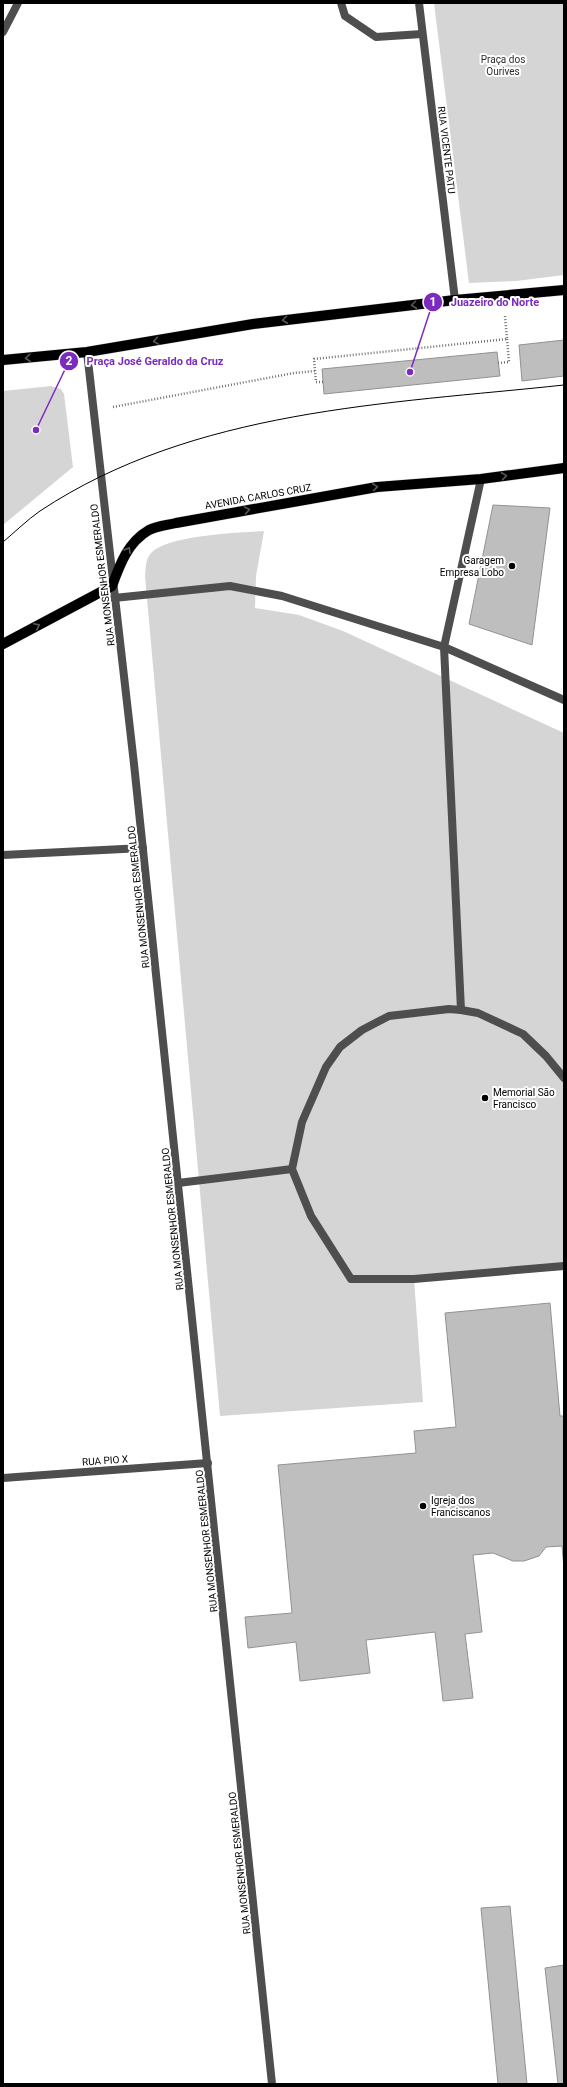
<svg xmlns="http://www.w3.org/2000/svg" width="567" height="2087" font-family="Roboto,sans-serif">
<rect width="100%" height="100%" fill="#fff"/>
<path fill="#d5d5d5" d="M 434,3 L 564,3 L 564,275 L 516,281 L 469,283 Z
M 51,386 L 61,389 L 64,394 L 73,467 L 3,525 L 3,391 Z
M 264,531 L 256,576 L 255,608 L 299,615 L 343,631 L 564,733 L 564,1266 L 414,1279 L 423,1402 L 220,1416 L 145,576 C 146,568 145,560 151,553 C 168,535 239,533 264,531 Z"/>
<path fill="#bebebe" stroke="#929292" d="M 564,340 L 564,376 L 522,381 L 519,345 Z
M 497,352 L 500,376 L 324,394 L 322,369 Z
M 493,505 L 550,508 L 532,645 L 469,624 Z
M 550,1303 L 560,1416 L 564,1416 L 564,1568 L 562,1546 L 546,1547 L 539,1556 L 524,1561 L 513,1561 L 493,1553 L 473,1555 L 482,1632 L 465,1634 L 473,1698 L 443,1701 L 435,1632 L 366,1640 L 370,1673 L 300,1681 L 296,1642 L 248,1648 L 245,1617 L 292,1613 L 278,1465 L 416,1453 L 414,1431 L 456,1427 L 445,1313 Z
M 510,1906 L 527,2084 L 498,2084 L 481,1908 Z
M 564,1965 L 564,2084 L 558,2084 L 545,1968 Z"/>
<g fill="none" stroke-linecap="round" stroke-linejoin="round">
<defs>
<path id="primary" d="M 3,360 L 87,352 L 253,324 L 455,300 L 564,290
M 3,644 L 112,586 C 120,564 128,542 149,530 C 157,526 168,525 176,523 L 377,487 L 481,479 L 564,468"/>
</defs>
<use href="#primary" stroke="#dbdbdb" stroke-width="11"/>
<path stroke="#707070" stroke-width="2.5" stroke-dasharray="1 2" stroke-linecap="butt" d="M 498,363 L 509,362 L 507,339
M 323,382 L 316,382 L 314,359 L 507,339 L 505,316
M 113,407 L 294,373 L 315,371"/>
<path stroke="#4e4e4e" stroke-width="8" d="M 341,3 L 345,16 L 376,37 L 422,34
M 3,32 L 18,3
M 444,647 L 461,1010
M 178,1183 L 292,1169"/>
<path stroke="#4e4e4e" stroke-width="8" d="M 564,1078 L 546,1056 L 523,1034 L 478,1013 L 461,1010 L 449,1009 L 389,1016 L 362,1030 L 340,1047 L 326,1067 L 302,1122 L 292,1169 L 311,1216 L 351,1279 L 414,1279 L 564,1266"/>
<path stroke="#4e4e4e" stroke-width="8" d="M 419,3 L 455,300
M 114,598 L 230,586 L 282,596 L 444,647 L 564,700
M 444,647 L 481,479
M 3,855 L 143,848
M 3,1478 L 208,1463"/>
<path stroke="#4e4e4e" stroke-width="8" d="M 87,352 L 134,764 L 272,2084"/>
<use href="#primary" stroke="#000" stroke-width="10"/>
<path stroke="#000" stroke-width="1" d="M 3,542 C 15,532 27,520 40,511 C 194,409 387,404 564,385"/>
</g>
<defs><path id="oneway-chevron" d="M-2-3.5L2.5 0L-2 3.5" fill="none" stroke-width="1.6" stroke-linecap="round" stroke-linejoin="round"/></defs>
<g stroke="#595959">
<use href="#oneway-chevron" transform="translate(414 305) rotate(173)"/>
<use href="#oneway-chevron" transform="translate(285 320) rotate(173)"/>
<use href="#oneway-chevron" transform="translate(156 341) rotate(170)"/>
<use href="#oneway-chevron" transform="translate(28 358) rotate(175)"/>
<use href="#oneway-chevron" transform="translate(504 476) rotate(-8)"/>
<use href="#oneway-chevron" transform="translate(375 487) rotate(-8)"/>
<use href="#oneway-chevron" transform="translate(247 510) rotate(-10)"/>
<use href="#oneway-chevron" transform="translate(128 550) rotate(-60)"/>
<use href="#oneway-chevron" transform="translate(37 626) rotate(-26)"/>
</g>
<g fill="#000" stroke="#fff" stroke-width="1.5">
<circle cx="512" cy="566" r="4"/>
<circle cx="485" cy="1098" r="4"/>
<circle cx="423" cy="1506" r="4"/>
</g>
<g text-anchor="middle" stroke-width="4" stroke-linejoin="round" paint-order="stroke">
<g font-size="10" fill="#2c2c2c" stroke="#fff">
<text x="503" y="63">Praça dos<tspan x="503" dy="12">Ourives</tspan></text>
</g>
<g font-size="10" fill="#000" stroke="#fff">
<text transform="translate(447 150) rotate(83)" y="4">RUA VICENTE PATU</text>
<text transform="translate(258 496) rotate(-10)" y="4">AVENIDA CARLOS CRUZ</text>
<text transform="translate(102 575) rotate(-97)" y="4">RUA MONSENHOR ESMERALDO</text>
<text transform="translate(138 897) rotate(-96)" y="4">RUA MONSENHOR ESMERALDO</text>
<text transform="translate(172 1219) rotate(-96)" y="4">RUA MONSENHOR ESMERALDO</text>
<text transform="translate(105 1460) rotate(-4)" y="4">RUA PIO X</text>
<text transform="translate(206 1541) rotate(-96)" y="4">RUA MONSENHOR ESMERALDO</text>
<text transform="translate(239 1863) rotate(-96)" y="4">RUA MONSENHOR ESMERALDO</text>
</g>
<g font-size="10" fill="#000" stroke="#fff" text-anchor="start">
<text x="504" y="564" text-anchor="end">Garagem<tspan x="504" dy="12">Empresa Lobo</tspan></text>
<text x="493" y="1096">Memorial São<tspan x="493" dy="12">Francisco</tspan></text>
<text x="431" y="1504">Igreja dos<tspan x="431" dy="12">Franciscanos</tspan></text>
</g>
</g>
<path fill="none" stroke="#7b2cbf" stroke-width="1.5" d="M410 372L433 302M36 430L69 361"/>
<g fill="#7b2cbf" stroke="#fff" stroke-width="1.5">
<circle cx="410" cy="372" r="4"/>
<circle cx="36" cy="430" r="4"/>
<circle cx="433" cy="302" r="10"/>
<circle cx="69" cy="361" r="10"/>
</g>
<g font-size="12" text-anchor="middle" font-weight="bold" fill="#fff">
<text x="433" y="306">1</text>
<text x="69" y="365">2</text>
</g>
<g font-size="11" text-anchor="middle" font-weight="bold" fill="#7b2cbf" stroke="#fff" stroke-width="4" stroke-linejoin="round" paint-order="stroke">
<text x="495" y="306">Juazeiro do Norte</text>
<text x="155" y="365">Praça José Geraldo da Cruz</text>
</g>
<rect width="567" height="2087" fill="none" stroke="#000000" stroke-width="8"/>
</svg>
